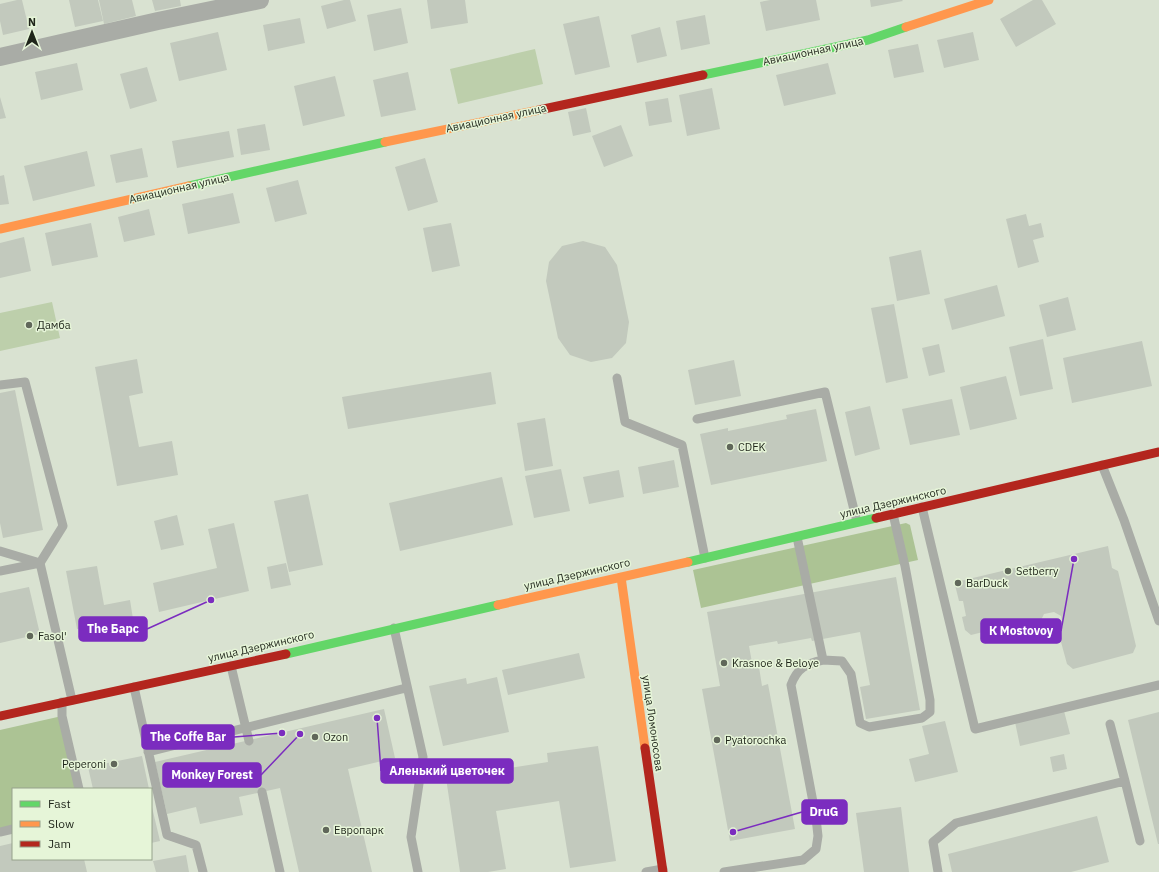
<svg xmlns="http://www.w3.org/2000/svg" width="1159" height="872" font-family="'IBM Plex Sans',sans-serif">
<rect width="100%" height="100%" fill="#d9e2d1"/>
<path fill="#bdcfab" d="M 535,49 L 543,84 L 458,104 L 450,69 Z
M 52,302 L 60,338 L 0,351 L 0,313 Z"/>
<path fill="#acc394" d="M 906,523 L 910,525 L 918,560 L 701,608 L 693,570 Z
M 62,716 L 79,789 L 13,789 L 13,829 L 0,832 L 0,730 Z"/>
<path fill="#c2c9bd" d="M 17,0 L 22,0 L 29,29 L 3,35 L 0,21 L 0,4 Z
M 69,0 L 98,0 L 103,21 L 75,27 Z
M 99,0 L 132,0 L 136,16 L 104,24 Z
M 152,0 L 180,0 L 181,6 L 155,11 Z
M 344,0 L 350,0 L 356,21 L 327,29 L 321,6 Z
M 427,0 L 465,0 L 468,23 L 431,29 Z
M 770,0 L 816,0 L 820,20 L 766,31 L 760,2 Z
M 870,0 L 902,0 L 903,1 L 871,7 Z
M 1033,0 L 1042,0 L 1056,24 L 1016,47 L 1000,19 Z
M 401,8 L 408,43 L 374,51 L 367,15 Z
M 705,15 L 710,44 L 681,50 L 676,21 Z
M 599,16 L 610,67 L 575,75 L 563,24 Z
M 300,18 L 305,43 L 268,51 L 263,25 Z
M 660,27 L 667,56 L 637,63 L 631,35 Z
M 218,32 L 227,70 L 179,81 L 170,43 Z
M 973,32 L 979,60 L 944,68 L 937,40 Z
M 918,44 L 924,72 L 894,78 L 888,50 Z
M 77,63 L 83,90 L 41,100 L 35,72 Z
M 828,63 L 836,94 L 784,106 L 776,75 Z
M 147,67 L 157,101 L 130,109 L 120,74 Z
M 408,72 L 416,110 L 381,117 L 373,80 Z
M 335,76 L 345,116 L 303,126 L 294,86 Z
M 712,88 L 720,129 L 687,136 L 679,95 Z
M 0,97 L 6,118 L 0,119 Z
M 668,98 L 672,122 L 649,126 L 645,102 Z
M 586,108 L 591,132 L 573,136 L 568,112 Z
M 265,124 L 270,150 L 241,155 L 237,129 Z
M 621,125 L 633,156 L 604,167 L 592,136 Z
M 229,131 L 234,157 L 177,168 L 172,141 Z
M 142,148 L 148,177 L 116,183 L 110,155 Z
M 87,151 L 95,186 L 33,201 L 24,166 Z
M 425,158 L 438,202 L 408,211 L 395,167 Z
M 4,175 L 9,204 L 0,205 L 0,176 Z
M 298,180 L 307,214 L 275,222 L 266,188 Z
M 233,193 L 240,223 L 188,234 L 182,204 Z
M 149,209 L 155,235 L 124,242 L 118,217 Z
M 1026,214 L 1029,226 L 1041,223 L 1044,237 L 1033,240 L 1039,262 L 1018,268 L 1006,219 Z
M 91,223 L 98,257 L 52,266 L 45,233 Z
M 451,223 L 460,266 L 432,272 L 423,228 Z
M 24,237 L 31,271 L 0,278 L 0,243 Z
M 583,241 L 605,247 L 617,265 L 629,322 L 626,343 L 612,358 L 591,362 L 570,355 L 558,338 L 546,281 L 549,262 L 562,246 Z
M 921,250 L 930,294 L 897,301 L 889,257 Z
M 997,285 L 1005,316 L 952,330 L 944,299 Z
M 1068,297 L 1076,330 L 1047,337 L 1039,305 Z
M 894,304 L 908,378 L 886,383 L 871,308 Z
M 1043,339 L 1053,389 L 1020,396 L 1009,347 Z
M 1142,341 L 1152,386 L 1072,403 L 1063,358 Z
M 939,344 L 945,372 L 929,376 L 922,348 Z
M 137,359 L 143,393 L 129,396 L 139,447 L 172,441 L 178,475 L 117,486 L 95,367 Z
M 734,360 L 741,396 L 695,405 L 688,370 Z
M 491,372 L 496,404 L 348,429 L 342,397 Z
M 1006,376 L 1017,419 L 970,430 L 960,387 Z
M 15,390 L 43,530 L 3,538 L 0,523 L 0,393 Z
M 952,399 L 960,435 L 910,445 L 902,409 Z
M 870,406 L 880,449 L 855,456 L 845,412 Z
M 816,409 L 827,461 L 711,485 L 700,434 L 728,428 L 728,431 L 787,419 L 786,415 Z
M 545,418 L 553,466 L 525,471 L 517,423 Z
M 674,460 L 679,487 L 643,494 L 638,467 Z
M 561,469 L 570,511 L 534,518 L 525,476 Z
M 619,470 L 624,497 L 589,504 L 583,477 Z
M 502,477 L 513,525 L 400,551 L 389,503 Z
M 308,494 L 323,565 L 289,572 L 274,501 Z
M 177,515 L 184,545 L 161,550 L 154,521 Z
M 234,523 L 249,591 L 159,612 L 153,583 L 217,568 L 208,529 Z
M 1108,546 L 1112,568 L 1118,571 L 1136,646 L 1133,653 L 1073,669 L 1067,664 L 1058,631 L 1063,626 L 1061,616 L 1054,612 L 1044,614 L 1041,620 L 1020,624 L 1014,622 L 994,627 L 991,630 L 971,635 L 965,630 L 962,617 L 966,616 L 963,601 L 959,601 L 955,585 L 956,582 Z
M 286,563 L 291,585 L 271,589 L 267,567 Z
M 97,566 L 104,605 L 130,600 L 133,619 L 77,629 L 66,571 Z
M 896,577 L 920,710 L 866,719 L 860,687 L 870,685 L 860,632 L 812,641 L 811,638 L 778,644 L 777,641 L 749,646 L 753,668 L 759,667 L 762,686 L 768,684 L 795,829 L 730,841 L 702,689 L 720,686 L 707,612 Z
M 29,587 L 40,634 L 0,643 L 0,593 Z
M 579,653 L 585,678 L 508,695 L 502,670 Z
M 497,677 L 509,732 L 443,746 L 429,686 L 466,678 L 467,684 Z
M 384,709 L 395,758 L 348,769 L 372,872 L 299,872 L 280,788 L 239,797 L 243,815 L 200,824 L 196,807 L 167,814 L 155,762 Z
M 1064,711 L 1070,734 L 1020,746 L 1015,722 Z
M 1159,712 L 1159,844 L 1158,844 L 1128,720 Z
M 945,721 L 958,772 L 915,782 L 909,759 L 929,754 L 922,726 Z
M 598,746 L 616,861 L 570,868 L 559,801 L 496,811 L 506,869 L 488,872 L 460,872 L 446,778 L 548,762 L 547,753 Z
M 1064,754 L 1067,769 L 1053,772 L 1050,757 Z
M 142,756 L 149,789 L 93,789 L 88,767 Z
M 151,803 L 160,841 L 151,843 Z
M 901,807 L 909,872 L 864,872 L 856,813 Z
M 1097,816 L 1109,862 L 1071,872 L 952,872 L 948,854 Z
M 13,843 L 13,859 L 84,859 L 87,872 L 0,872 L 0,846 Z
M 186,855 L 189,872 L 156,872 L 153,861 Z"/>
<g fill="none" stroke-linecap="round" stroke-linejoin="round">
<path stroke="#a9aca6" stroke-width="9" d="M 617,378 L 625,422 L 682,445 L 705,558
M 0,385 L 25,382 L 63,526 L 40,563 L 0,571
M 697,419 L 825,392 L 857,522
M 1102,465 L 1124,520 L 1159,621
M 922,507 L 975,729 L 1159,685
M 0,551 L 40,563 L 72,700
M 394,628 L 423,757 L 411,837 L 418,872
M 823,660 L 842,661 L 851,674 L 860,723 L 869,727 L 922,718 L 930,712 L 930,700 L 905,566 L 893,514
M 231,666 L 249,741
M 134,687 L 167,835 L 196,845 L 203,872
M 62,702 L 62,716 L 79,789
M 148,752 L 406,688
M 1125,781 L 1140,841
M 262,792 L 280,872
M 0,832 L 13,829
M 646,872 L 663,869
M 724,872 L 803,860 L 816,849 L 818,836 L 816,818 L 791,685 C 797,668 806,664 823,660 L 797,537
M 938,872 L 933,842 L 956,823 L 1125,781 L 1110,724"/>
<path stroke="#a9aca6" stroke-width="18" d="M 0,57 L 158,21 L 260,0"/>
<path stroke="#63d668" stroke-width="9" d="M 703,75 L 868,40 L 906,27
M 189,186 L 385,142
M 688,562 L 876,518
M 286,654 L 498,605"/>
<path stroke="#ff974d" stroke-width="9" d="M 906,27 L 989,0
M 385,142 L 539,110
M 0,229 L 189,186
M 621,577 L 645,748
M 498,605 L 688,562"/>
<path stroke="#b3261e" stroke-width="9" d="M 539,110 L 703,75
M 876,518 L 1159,452
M 0,716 L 286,654
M 645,748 L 663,872"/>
</g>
<g fill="#60675a" stroke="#e6f5d8" stroke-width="1.5">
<circle cx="29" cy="325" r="4"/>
<circle cx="730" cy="447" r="4"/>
<circle cx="1008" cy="571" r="4"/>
<circle cx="958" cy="583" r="4"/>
<circle cx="30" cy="636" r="4"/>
<circle cx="724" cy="663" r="4"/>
<circle cx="315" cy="737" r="4"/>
<circle cx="717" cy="740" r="4"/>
<circle cx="114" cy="764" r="4"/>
<circle cx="326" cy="830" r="4"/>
</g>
<g text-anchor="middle" stroke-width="3" stroke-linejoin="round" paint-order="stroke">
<g font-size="11" fill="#1f251a" stroke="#e6f5d8">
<text transform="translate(813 51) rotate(-12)" y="4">Авиационная улица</text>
<text transform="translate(496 118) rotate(-12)" y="4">Авиационная улица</text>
<text transform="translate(179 188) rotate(-13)" y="4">Авиационная улица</text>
<text transform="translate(893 502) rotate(-13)" y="4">улица Дзержинского</text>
<text transform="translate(577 574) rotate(-13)" y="4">улица Дзержинского</text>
<text transform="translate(261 646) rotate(-13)" y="4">улица Дзержинского</text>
<text transform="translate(653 723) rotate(82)" y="4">улица Ломоносова</text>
</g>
<g font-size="11" fill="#1f251a" stroke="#e6f5d8" text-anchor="start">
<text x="37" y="329">Дамба</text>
<text x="738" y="451">CDEK</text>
<text x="1016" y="575">Setberry</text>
<text x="966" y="587">BarDuck</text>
<text x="38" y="640">Fasol'</text>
<text x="732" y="667">Krasnoe &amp; Beloye</text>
<text x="323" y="741">Ozon</text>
<text x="725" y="744">Pyatorochka</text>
<text x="106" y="768" text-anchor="end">Peperoni</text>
<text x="334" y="834">Европарк</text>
</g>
</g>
<path fill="none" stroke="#7b2cbf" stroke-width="1.5" d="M211 600L147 629M1074 559L1061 631M282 733L234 737M377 718L381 771M300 734L261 775M733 832L802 812"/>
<g fill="#7b2cbf" stroke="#e6f5d8" stroke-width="1.5">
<circle cx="211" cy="600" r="4"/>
<circle cx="1074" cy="559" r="4"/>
<circle cx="282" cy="733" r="4"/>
<circle cx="377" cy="718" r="4"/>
<circle cx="300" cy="734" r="4"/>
<circle cx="733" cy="832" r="4"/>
</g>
<g fill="#7b2cbf" stroke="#7b2cbf" stroke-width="1.5">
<rect x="79" y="617" width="68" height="24" rx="4"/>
<rect x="981" y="619" width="80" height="24" rx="4"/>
<rect x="142" y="725" width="92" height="24" rx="4"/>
<rect x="381" y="759" width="132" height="24" rx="4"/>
<rect x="163" y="763" width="98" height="24" rx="4"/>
<rect x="802" y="800" width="45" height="24" rx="4"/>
</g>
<g font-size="12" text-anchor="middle" font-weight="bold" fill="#fff">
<text x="113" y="633">The Барс</text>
<text x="1021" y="635">К Mostovoy</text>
<text x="188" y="741">The Coffe Bar</text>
<text x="447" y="775">Аленький цветочек</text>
<text x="212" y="779">Monkey Forest</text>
<text x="824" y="816">DruG</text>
</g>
<rect x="12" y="788" width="140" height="72" fill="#e6f5d8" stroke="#96a28c"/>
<rect x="20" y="801" width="20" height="6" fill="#63d668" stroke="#96a28c"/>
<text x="48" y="808" font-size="12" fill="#1f251a">Fast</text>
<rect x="20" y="821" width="20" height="6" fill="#ff974d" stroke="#96a28c"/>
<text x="48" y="828" font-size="12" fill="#1f251a">Slow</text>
<rect x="20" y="841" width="20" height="6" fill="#b3261e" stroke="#96a28c"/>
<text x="48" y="848" font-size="12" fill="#1f251a">Jam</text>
<g transform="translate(32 32)" stroke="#e6f5d8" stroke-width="3" paint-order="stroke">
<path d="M0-3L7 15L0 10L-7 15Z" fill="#1f251a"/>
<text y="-6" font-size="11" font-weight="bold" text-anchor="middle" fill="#1f251a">N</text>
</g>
</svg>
